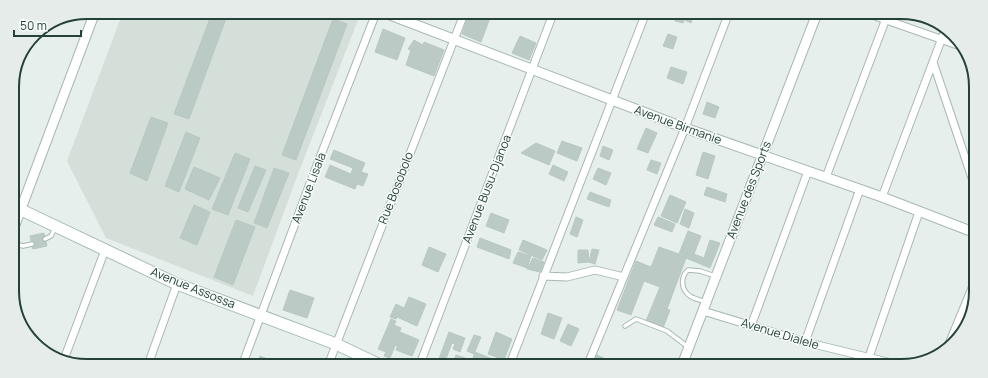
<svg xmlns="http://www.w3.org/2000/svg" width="988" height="378" font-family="Manrope,sans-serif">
<rect width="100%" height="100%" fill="#e6efeb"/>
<path fill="#d4dfda" d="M 123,12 L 340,13 L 358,20 L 298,174 L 253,296 L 106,238 L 67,161 Z
M 972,298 L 972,315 L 953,341 Z"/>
<path fill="#bbcac4" stroke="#b8c9c2" d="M 212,13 L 228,13 L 189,119 L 174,114 Z
M 469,14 L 491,15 L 481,42 L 462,34 Z
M 677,15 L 686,15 L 683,23 L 675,21 Z
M 687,15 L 693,15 L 691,23 L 685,20 Z
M 333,19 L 347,24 L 296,160 L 282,155 Z
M 383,29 L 405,38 L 397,60 L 375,52 Z
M 668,34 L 677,37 L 673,49 L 663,46 Z
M 520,36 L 536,43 L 529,60 L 512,53 Z
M 414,40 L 423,45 L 424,42 L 444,50 L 434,76 L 406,65 L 411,50 L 408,49 Z
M 671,67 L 687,72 L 683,84 L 667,78 Z
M 707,102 L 719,107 L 715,118 L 703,114 Z
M 151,117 L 168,123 L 147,181 L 130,173 Z
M 646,128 L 657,133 L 648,153 L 637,149 Z
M 186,132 L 200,138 L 179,192 L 165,186 Z
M 562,141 L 582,148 L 577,161 L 557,153 Z
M 536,143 L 555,151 L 549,165 L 521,153 Z
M 603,146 L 613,150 L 609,160 L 600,156 Z
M 334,150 L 365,163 L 361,172 L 368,174 L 363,186 L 357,184 L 355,189 L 325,177 L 330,165 L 351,174 L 353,168 L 330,159 Z
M 703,152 L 715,156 L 708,179 L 696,175 Z
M 235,153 L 250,159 L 228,215 L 212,209 Z
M 651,160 L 661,163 L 657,174 L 647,170 Z
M 553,165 L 568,172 L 564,181 L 549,174 Z
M 255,166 L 266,170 L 248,212 L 238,208 Z
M 194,167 L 220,178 L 209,200 L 185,189 Z
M 274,168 L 289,173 L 267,228 L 254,223 Z
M 598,168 L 611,173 L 606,185 L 593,179 Z
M 707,187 L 727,194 L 725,202 L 704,195 Z
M 590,192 L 611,200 L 609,207 L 587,199 Z
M 670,195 L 686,202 L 677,223 L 661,216 Z
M 194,205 L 210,212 L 197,245 L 180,238 Z
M 685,209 L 694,213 L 689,228 L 680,224 Z
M 491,213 L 509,220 L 504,233 L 486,226 Z
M 576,217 L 583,220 L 577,237 L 570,234 Z
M 658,217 L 675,224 L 672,232 L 654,225 Z
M 236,220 L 255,227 L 233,285 L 214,277 Z
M 688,231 L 701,236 L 694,254 L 704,258 L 710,240 L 720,243 L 710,268 L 686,258 L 667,309 L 670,310 L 663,328 L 646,321 L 660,287 L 644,281 L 631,315 L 617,310 L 636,261 L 651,267 L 659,247 L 679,254 Z
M 44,233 L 47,246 L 33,249 L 30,236 Z
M 480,238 L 511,250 L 509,259 L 477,247 Z
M 523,240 L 547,250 L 542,260 L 519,250 Z
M 429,247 L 446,254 L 438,272 L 422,265 Z
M 592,249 L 599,250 L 595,264 L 589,262 Z
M 578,250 L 588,250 L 589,262 L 578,263 Z
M 518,252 L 531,256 L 527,268 L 513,263 Z
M 533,258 L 544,262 L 540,272 L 527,269 Z
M 290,290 L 314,298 L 307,318 L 283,310 Z
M 409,297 L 426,304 L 417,326 L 397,317 L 396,319 L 390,317 L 396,304 L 404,308 Z
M 548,313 L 562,318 L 554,339 L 541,334 Z
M 391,319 L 396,321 L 394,325 L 401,328 L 396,341 L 400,332 L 419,340 L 412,356 L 396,350 L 398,345 L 395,346 L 390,358 L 384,356 L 386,352 L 378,349 Z
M 568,324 L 579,329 L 571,346 L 560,341 Z
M 449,332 L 465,338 L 460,352 L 453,349 L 455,344 L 452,343 L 444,364 L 437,364 Z
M 496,332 L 512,339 L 504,360 L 488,354 Z
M 474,335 L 481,337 L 474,354 L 467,351 Z
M 475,352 L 505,364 L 489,364 L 473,358 Z
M 456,355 L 468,359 L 467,364 L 453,364 Z
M 597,355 L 619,365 L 593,364 Z
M 260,356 L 278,363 L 258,363 Z"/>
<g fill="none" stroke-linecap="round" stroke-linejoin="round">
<defs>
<path id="service" d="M 45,239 L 51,236 L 55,228
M 13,243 L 23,246 L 32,244
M 706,302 C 701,300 694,299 690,296 C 681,290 680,277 688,270 L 700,271 L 715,276
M 625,326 L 636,319 L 667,331 L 688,347"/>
<path id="minor" d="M 875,16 L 963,47
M 933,62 L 974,184
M 826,177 L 887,16
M 882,197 L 945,30
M 543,276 L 567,277 L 595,270 L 624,277
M 703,311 L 805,342 L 904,366
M 751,326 L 808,171
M 805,342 L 860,189
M 946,351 L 972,288
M 869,357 L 919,212
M 63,362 L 105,250
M 149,362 L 177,284
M 243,363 L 312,178 L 376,13
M 329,363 L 464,14
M 420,364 L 553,14
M 510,364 L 645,15
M 588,364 L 685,128 L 728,15"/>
<path id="tertiary" d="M 385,13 L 685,128 L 882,197 L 973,232
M 13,230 L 95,12
M 682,365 L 816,16"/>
<path id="secondary" d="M 13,206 L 177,284 L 336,344 L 376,363"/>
</defs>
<use href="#service" stroke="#a8b8b2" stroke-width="5.5"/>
<use href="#minor" stroke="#a8b8b2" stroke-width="9"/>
<use href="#tertiary" stroke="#a8b8b2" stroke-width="11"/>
<use href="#secondary" stroke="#a4bbb3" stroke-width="13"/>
<use href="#service" stroke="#fff" stroke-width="3.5"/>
<use href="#minor" stroke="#fff" stroke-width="7"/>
<use href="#tertiary" stroke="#fff" stroke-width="9"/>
<use href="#secondary" stroke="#fff" stroke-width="11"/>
</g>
<g text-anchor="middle" stroke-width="3" stroke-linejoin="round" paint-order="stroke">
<g font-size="12" fill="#24423a" stroke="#f7fbf9">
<text transform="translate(678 125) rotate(20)" y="4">Avenue Birmanie</text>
<text transform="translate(309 188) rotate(-69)" y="4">Avenue Lisala</text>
<text transform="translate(396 188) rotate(-69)" y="4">Rue Bosobolo</text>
<text transform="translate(487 189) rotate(-69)" y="4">Avenue Busu-Djanoa</text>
<text transform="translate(749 190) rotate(-69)" y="4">Avenue des Sports</text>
<text transform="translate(193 288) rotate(22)" y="4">Avenue Assossa</text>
<text transform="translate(780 334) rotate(17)" y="4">Avenue Dialele</text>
</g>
</g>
<path d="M0 0H988V378H0ZM87 19H901A68 68 0 0 1 969 87V291A68 68 0 0 1 901 359H87A68 68 0 0 1 19 291V87A68 68 0 0 1 87 19Z" fill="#e6ecea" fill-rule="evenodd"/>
<path fill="none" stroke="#24423a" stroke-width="2" d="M87 19H901A68 68 0 0 1 969 87V291A68 68 0 0 1 901 359H87A68 68 0 0 1 19 291V87A68 68 0 0 1 87 19Z"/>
<path d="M14 30v6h67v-6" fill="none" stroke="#24423a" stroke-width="2"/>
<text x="20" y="30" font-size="12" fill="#24423a" stroke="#f7fbf9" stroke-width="3" paint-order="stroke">50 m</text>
</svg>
